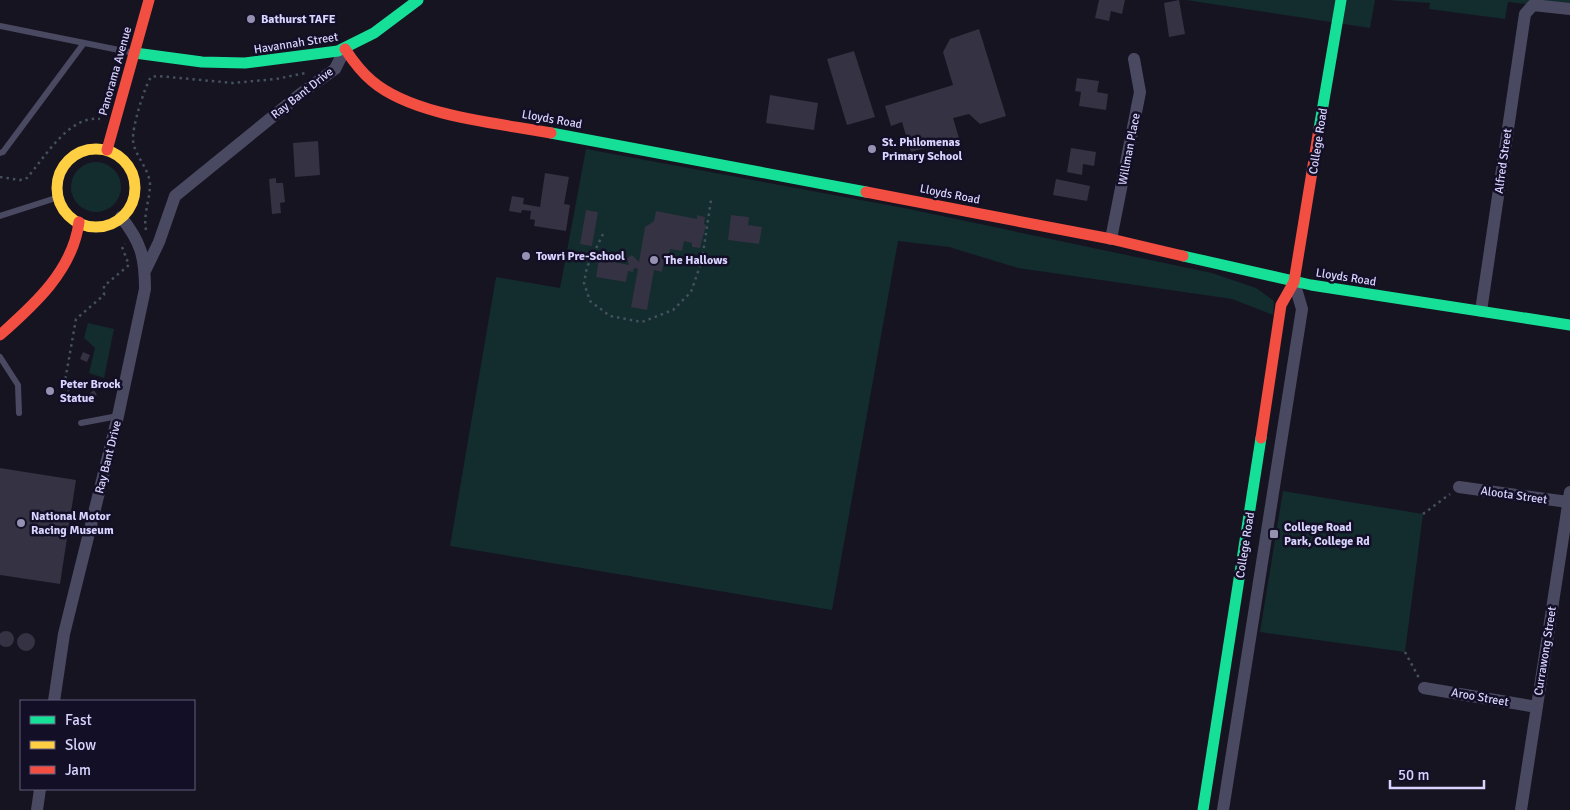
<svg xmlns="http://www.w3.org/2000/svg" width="1570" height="810" font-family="Signika,sans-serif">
<rect width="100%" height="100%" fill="#161421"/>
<path fill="#132c2d" d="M 1186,0 L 1375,0 L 1370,28 Z
M 1388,0 L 1570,0 L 1570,9 L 1508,2 L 1505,19 L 1429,9 L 1430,3 Z
M 586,149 L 904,208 L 1212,273 L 1256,288 L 1274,301 L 1273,315 L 1232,299 L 1018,268 L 949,247 L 898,241 L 832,610 L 450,546 L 496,277 L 560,288 Z
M71 187a25 25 0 1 1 50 0a25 25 0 1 1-50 0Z
M 88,323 L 114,329 L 104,378 L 89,373 L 95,348 L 84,338 Z
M 1283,491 L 1423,514 L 1405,652 L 1260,632 Z"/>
<path fill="#343243" d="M 1099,0 L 1125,0 L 1122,14 L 1111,11 L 1109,21 L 1095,18 Z
M 1179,0 L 1185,34 L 1169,37 L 1164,3 Z
M 979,29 L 1006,116 L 980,124 L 969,114 L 953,118 L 959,138 L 911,152 L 902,122 L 891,126 L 885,106 L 953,85 L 943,52 L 950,39 Z
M 854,51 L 875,117 L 847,125 L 827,59 Z
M 1077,78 L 1099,81 L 1097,92 L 1108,94 L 1106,110 L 1079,106 L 1081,92 L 1075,91 Z
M 770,95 L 818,103 L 814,130 L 766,123 Z
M 318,141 L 320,175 L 295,177 L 293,143 Z
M 1071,148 L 1096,152 L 1094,166 L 1083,164 L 1082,175 L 1067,172 Z
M 545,173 L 569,177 L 564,204 L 570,205 L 566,231 L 534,226 L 535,220 L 530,219 L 531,211 L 522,210 L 521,213 L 509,211 L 512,196 L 524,198 L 523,204 L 540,207 Z
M 276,178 L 276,183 L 283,183 L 285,202 L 280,203 L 281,213 L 272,214 L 269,179 Z
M 1056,179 L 1090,186 L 1087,201 L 1053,195 Z
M 586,210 L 598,212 L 592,246 L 580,244 Z
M 656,211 L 697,219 L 697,215 L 705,217 L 704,224 L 706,225 L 700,248 L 692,247 L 692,243 L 684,241 L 682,251 L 670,249 L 668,266 L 663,265 L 662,272 L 654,270 L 647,310 L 631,307 L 638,269 L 634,268 L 633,272 L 628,271 L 626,282 L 596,277 L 599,259 L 629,265 L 627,258 L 632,255 L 639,262 L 645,227 L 654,221 Z
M 731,215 L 749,217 L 748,225 L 762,227 L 759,244 L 728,240 Z
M 83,352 L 90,355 L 87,362 L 80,359 Z
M 94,390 L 97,395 L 91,399 L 88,395 Z
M 0,468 L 76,480 L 60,584 L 0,575 Z
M-2 639a8 8 0 1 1 16 0a8 8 0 1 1-16 0Z
M17 642a9 9 0 1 1 18 0a9 9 0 1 1-18 0Z"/>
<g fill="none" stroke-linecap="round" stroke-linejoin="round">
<path stroke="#44505f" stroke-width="2.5" stroke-dasharray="2.5 4" stroke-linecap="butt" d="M 0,177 L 20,180 L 27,178 C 45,157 69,115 100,119
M 146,230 C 143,214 150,200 150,184 C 149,168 134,155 133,140 C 132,128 144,88 151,77 L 158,76 L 233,83 L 276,79 L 306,73
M 603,234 L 587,267 L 584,283 L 590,301 L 610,316 L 642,322 L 673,310 L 691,292 L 702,260 L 711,200
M 69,391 L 65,381 L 76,319 L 104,295 L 104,286 L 129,265 L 122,247 L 125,244
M 1423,514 L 1450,494
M 1405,652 L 1419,678"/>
<path stroke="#4a4962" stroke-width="6" d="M 0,26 L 134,53
M 0,153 L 3,152 L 84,43
M 0,216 L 59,197
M 0,357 L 18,385 L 19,413
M 81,423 L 118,416"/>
<path stroke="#4a4962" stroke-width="12" d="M 1111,239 L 1140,92 L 1134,59
M 145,271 L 159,242 L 175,196 L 303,92 L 335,69 L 345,49
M 1481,311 L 1525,14 L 1533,5 L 1570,9
M 1459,487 L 1568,502
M 1424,688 L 1537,707
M 54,701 L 64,634 L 118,416 L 145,289 C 145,257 141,242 121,217
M 37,810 L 40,789
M 1223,810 L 1302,309 L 1294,282
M 1521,810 L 1570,492"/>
<path stroke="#16e098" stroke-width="11" d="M 135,53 L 202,62 L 245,63 L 338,51 L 374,33 L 418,0
M 1319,129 L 1341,0
M 551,133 L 866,192
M 1183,256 L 1311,285 L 1570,325
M 1203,810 L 1261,438"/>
<path stroke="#ffcf43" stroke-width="11" d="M57 188a39 39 0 1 1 78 0a39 39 0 1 1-78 0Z"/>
<path stroke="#f24e42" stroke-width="11" d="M 345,49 C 353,61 361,72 372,81 C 413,116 498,123 551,133
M 107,150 L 149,0
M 866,192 L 1111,239 L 1183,256
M 0,335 C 34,305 73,270 79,222
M 1261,438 L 1281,305 L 1294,282 L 1319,129"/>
</g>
<g fill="#9591b1" stroke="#130f26" stroke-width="2">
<circle cx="251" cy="19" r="5"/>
<circle cx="872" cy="149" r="5"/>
<circle cx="526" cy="256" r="5"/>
<circle cx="654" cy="260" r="5"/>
<circle cx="50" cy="391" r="5"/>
<circle cx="21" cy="523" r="5"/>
<rect x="1269" y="529" width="10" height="10" rx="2.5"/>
</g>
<g text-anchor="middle" stroke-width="5" stroke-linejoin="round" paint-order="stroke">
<g font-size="12" font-weight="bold" fill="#d9d4ff" stroke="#130f26" text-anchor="start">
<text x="261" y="23">Bathurst TAFE</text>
<text x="882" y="146">St. Philomenas<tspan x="882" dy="14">Primary School</tspan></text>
<text x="536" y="260">Towri Pre-School</text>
<text x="664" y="264">The Hallows</text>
<text x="60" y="388">Peter Brock<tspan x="60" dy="14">Statue</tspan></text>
<text x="31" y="520">National Motor<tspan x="31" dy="14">Racing Museum</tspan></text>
<text x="1284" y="531">College Road<tspan x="1284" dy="14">Park, College Rd</tspan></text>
</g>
<g font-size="12" fill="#d9d4ff" stroke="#130f26">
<text transform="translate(296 43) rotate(-9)" y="4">Havannah Street</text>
<text transform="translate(115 71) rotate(-74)" y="4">Panorama Avenue</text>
<text transform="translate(302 93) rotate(-38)" y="4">Ray Bant Drive</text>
<text transform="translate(552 119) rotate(10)" y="4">Lloyds Road</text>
<text transform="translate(1318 141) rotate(-81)" y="4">College Road</text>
<text transform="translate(1129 149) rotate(-79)" y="4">Willman Place</text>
<text transform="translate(1503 161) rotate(-82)" y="4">Alfred Street</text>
<text transform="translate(950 194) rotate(11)" y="4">Lloyds Road</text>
<text transform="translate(1346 277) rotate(9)" y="4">Lloyds Road</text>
<text transform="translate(108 457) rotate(-76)" y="4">Ray Bant Drive</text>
<text transform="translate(1514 495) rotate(8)" y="4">Aloota Street</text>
<text transform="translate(1245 545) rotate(-81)" y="4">College Road</text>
<text transform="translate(1545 651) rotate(-81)" y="4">Currawong Street</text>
<text transform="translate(1480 697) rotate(10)" y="4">Aroo Street</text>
</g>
</g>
<rect x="20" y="700" width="175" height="90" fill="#130f26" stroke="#625e7d"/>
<rect x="30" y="716" width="25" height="8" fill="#16e098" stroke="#625e7d"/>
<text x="65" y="725" font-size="15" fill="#d9d4ff">Fast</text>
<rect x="30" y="741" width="25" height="8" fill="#ffcf43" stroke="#625e7d"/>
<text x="65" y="750" font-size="15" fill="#d9d4ff">Slow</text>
<rect x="30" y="766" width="25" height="8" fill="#f24e42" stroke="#625e7d"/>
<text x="65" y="775" font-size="15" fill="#d9d4ff">Jam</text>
<path d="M1390 780v8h94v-8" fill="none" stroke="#d9d4ff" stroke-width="2.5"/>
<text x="1398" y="780" font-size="15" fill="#d9d4ff" stroke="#130f26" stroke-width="4" paint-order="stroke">50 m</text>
</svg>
